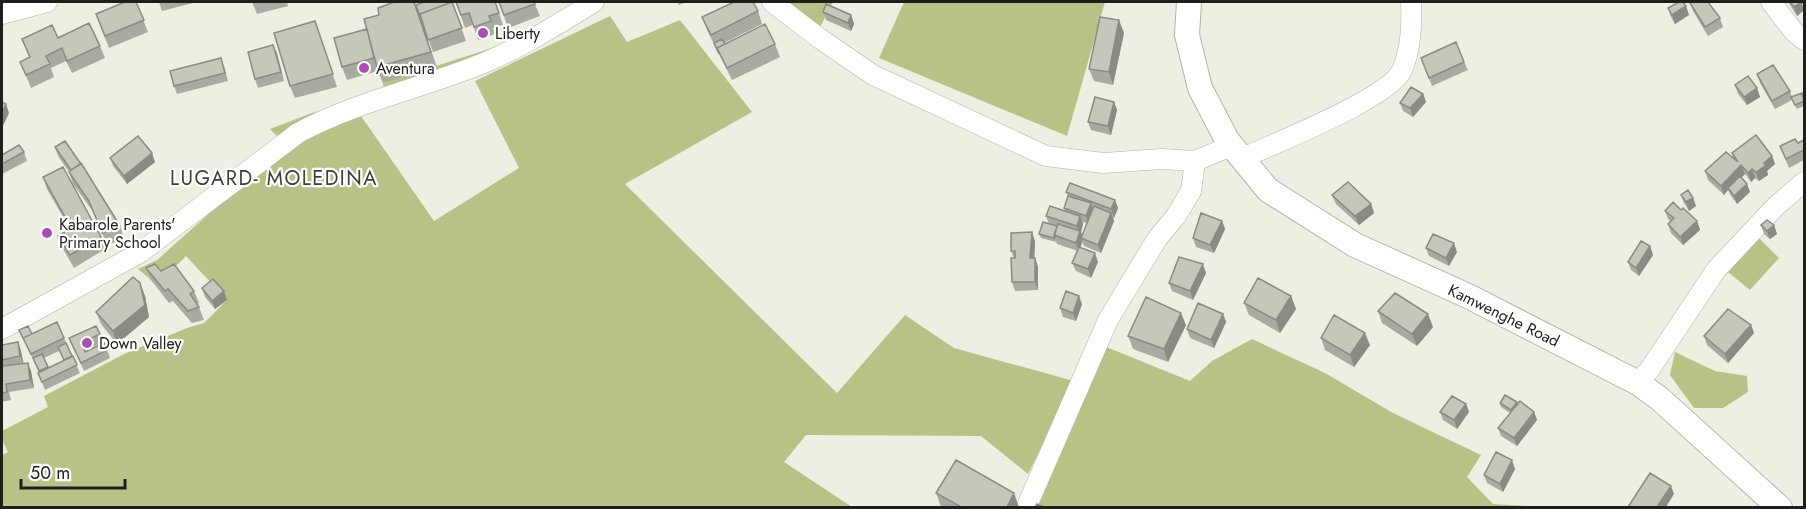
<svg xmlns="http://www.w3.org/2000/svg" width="1806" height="509" font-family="Jost,sans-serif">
<rect width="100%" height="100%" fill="#edefe2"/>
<path fill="#b9c286" d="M 783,2 L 833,2 L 820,27 Z
M 904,2 L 1105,2 L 1067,136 L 879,58 Z
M 610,16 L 627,42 L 680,20 L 752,112 L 625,184 L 837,393 L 905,315 L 954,348 L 1081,383 L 1104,346 L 1190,381 L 1212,361 L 1252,339 L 1325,373 L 1393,413 L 1481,455 L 1467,477 L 1493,504 L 1542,507 L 1035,507 L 1073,426 L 1081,385 L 1055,420 L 1028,474 L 981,436 L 806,435 L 784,462 L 852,507 L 2,507 L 2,455 L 8,452 L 2,440 L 2,431 L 48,407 L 44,396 L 124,354 L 187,328 L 204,323 L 227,300 L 186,256 L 172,270 L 151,280 L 138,269 L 157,260 C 220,206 279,142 359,113 L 434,221 L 519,168 L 475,81 Z
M 511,42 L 489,59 L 384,91 L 383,83 Z
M 317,111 L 280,139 L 270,129 Z
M 1755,234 L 1779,258 L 1750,290 L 1723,268 Z
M 1675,352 L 1715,371 L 1747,376 L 1748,392 L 1723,408 L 1694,408 L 1670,375 Z"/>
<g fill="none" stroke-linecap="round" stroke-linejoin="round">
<defs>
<path id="minor" d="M 772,2 L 819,38 L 873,75 L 1046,156 L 1103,163 L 1162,159 L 1195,161 L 1231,146
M 1771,2 L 1794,32 L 1804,40
M 2,14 L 47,2
M 1241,159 C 1274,143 1389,99 1402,70 C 1411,50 1412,23 1411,2
M 2,329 L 141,252 L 298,133 C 357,101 424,88 486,62 C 524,46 560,23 594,2
M 1638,383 L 1650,369 L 1716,270 L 1776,206 L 1804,182
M 1026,508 L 1108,320 L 1157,239 L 1176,216 L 1191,191 L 1195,161"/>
<path id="major" d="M 1189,2 L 1187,35 L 1200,88 L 1227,140 L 1268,190 L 1355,245 L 1468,296 L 1638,383 L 1660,399 L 1780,508"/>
</defs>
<use href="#minor" stroke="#b2b4a8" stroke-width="21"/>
<use href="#major" stroke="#b2b4a8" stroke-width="26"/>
<use href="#minor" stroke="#fff" stroke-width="20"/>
<use href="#major" stroke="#fff" stroke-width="24"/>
</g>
<path fill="#a9aba1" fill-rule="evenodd" d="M 136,2 L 148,32 L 109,48 L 96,14 Z
M 159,2 L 197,2 L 162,11 Z
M 252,2 L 287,2 L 288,6 L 257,14 Z
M 414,2 L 437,67 L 383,83 L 378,71 L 347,80 L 342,67 L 367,29 L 379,15 Z
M 452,2 L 466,41 L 433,52 L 416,5 Z
M 456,2 L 495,2 L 503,25 L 493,28 L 495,34 L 478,40 L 473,25 L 465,28 Z
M 499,2 L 534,2 L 540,16 L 508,28 Z
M 677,2 L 686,2 L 679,5 Z
M 1788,2 L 1804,2 L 1802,4 L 1804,10 L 1797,16 Z
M 1690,3 L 1720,18 L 1723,27 L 1708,36 L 1693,11 Z
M 1668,8 L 1689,15 L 1675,24 L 1671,17 Z
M 758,11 L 762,24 L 724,43 L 725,44 L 775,44 L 780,57 L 732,80 L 707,30 L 702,17 Z
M 823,12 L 851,15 L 854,24 L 851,31 L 826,20 Z
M 315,21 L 337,87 L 295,98 L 290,86 Z
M 1124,33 L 1113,85 L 1094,81 L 1089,69 Z
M 58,38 L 100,46 L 105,58 L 72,73 L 66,61 L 51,68 L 54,77 L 31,88 L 20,62 L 29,57 L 22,39 Z
M 273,45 L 284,81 L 258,88 L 255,79 Z
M 1421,58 L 1464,62 L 1468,70 L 1432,86 Z
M 224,66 L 228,81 L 177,94 L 174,86 Z
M 1757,74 L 1790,91 L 1792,97 L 1804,99 L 1804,106 L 1797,109 L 1792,100 L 1775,109 L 1760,83 Z
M 1735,85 L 1757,88 L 1760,97 L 1747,105 L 1738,94 Z
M 1423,94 L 1426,102 L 1413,117 L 1403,111 L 1400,103 Z
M 1114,102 L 1117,110 L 1111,135 L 1091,130 L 1088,122 Z
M 1804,140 L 1804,160 L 1789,168 L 1780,146 L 1798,143 Z
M 55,147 L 120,226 L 124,239 L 107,245 L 94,213 L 73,184 L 69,172 L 58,156 Z
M 24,152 L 27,161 L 2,174 L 2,155 Z
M 1732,153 L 1772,156 L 1775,164 L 1767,171 L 1768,175 L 1759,181 L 1755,178 L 1751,182 L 1745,174 L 1741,177 L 1750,192 L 1737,204 L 1731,196 L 1728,190 L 1724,195 L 1708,180 L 1705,171 L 1733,158 Z
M 110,158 L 155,162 L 127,184 L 113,166 Z
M 43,177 L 101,237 L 105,249 L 74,268 L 63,249 L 58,236 L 70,229 L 47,189 Z
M 1066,192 L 1115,200 L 1118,208 L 1114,218 L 1113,217 L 1114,221 L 1101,253 L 1084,246 L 1082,242 L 1081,247 L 1098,262 L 1091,278 L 1076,271 L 1072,263 L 1078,251 L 1057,244 L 1056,241 L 1056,242 L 1041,238 L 1039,234 L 1049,224 L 1046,216 L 1065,211 L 1064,208 L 1068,197 ZM 1082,222 L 1087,223 L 1082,235 L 1081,232 L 1083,224 Z
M 1332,195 L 1371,204 L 1374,213 L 1359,225 L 1336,204 Z
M 1681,195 L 1693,198 L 1696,206 L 1689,211 L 1684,203 Z
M 1665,211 L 1697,221 L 1700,230 L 1683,245 L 1671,233 L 1668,224 L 1671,221 L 1668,219 Z
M 1222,221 L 1225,229 L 1214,253 L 1196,247 L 1193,238 Z
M 1761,225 L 1774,225 L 1777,234 L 1770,239 L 1764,234 Z
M 1035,241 L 1034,258 L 1035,258 L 1038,267 L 1038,290 L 1015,291 L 1012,282 L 1014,258 L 1011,251 Z
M 1650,246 L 1653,255 L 1639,276 L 1631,270 L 1628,262 Z
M 1426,248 L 1457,252 L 1449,266 L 1429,256 Z
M 146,268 L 194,291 L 199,303 L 197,304 L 199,307 L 204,320 L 192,323 L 173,301 L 169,303 L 151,280 Z
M 1206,273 L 1193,300 L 1172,291 L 1169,283 Z
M 140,283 L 145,296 L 149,317 L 117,344 L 101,324 L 96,312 Z
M 202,288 L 224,291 L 227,300 L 215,309 L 205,297 Z
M 1291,296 L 1296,309 L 1280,333 L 1249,315 L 1244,303 Z
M 1082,304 L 1076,321 L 1063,317 L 1060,308 Z
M 1378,311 L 1433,327 L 1417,346 L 1382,323 Z
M 1223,314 L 1226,322 L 1214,348 L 1190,338 L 1187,329 Z
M 1186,325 L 1168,362 L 1133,349 L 1128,336 Z
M 1751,325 L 1754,333 L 1728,363 L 1707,345 L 1704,336 Z
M 19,330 L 32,334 L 64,338 L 80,373 L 45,390 L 38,373 L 39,372 ZM 59,351 L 64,360 L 49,367 L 44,358 Z
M 100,334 L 103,342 L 85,351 L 85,352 L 107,350 L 110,358 L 84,371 L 69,338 Z
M 1321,338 L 1370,345 L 1354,367 L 1325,350 Z
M 18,342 L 21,351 L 23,363 L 31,371 L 34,388 L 9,392 L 11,400 L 2,402 L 2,345 Z
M 1500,403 L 1518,404 L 1534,412 L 1537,420 L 1517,446 L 1501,436 L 1498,428 L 1510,413 L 1501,407 Z
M 1466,404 L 1469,412 L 1457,429 L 1443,420 L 1440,412 Z
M 1515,469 L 1503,492 L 1487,483 L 1484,475 Z
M 936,493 L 1019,507 L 941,507 Z"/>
<path fill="#8a8b83" d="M 1799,2 L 1804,2 L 1802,4 L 1804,10 L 1797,16 L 1794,7 Z
M 1686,6 L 1689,15 L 1675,24 L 1672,15 Z
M 851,15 L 854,24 L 851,31 L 848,23 Z
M 1119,20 L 1124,33 L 1113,85 L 1109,72 Z
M 273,45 L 277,53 L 284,81 L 281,72 Z
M 1757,88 L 1760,97 L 1747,105 L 1744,97 Z
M 1423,94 L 1426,102 L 1413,117 L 1410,108 Z
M 1114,102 L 1117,110 L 1111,135 L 1108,126 Z
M 6,104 L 9,113 L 2,128 L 2,113 Z
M 152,153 L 155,162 L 127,184 L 124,176 Z
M 1772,156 L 1775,164 L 1767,171 L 1768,175 L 1759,181 L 1756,172 Z
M 1741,165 L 1745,174 L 1729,190 L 1728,188 L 1728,190 L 1724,195 L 1721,186 Z
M 1752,169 L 1755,178 L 1751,182 L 1748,173 Z
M 1747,184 L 1750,192 L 1737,204 L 1734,196 Z
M 1693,198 L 1696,206 L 1689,211 L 1686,202 Z
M 1115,200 L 1118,208 L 1114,218 L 1111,209 Z
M 1091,203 L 1094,212 L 1089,224 L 1086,216 Z
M 1371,204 L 1374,213 L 1359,225 L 1355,216 Z
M 1111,213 L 1114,221 L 1101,253 L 1098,245 Z
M 1080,216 L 1083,224 L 1081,232 L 1083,239 L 1081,238 L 1082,242 L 1079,251 L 1076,243 L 1079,234 L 1077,226 Z
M 1222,221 L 1225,229 L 1214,253 L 1210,245 Z
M 1697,221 L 1700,230 L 1683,245 L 1680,237 Z
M 1774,225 L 1777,234 L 1770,239 L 1767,231 Z
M 1032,232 L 1035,241 L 1034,267 L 1030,258 Z
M 1454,243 L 1457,252 L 1449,266 L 1446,258 Z
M 1650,246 L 1653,255 L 1639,276 L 1636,268 Z
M 1095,253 L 1098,262 L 1091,278 L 1088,269 Z
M 1035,258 L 1038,267 L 1038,290 L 1035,282 Z
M 1203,264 L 1206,273 L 1193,300 L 1190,291 Z
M 140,283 L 145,296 L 149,317 L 117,344 L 113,331 Z
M 224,291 L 227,300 L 215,309 L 212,301 Z
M 1079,296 L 1082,304 L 1076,321 L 1073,313 Z
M 1291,296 L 1296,309 L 1280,333 L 1276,320 Z
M 1181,313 L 1186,325 L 1168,362 L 1164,349 Z
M 1223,314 L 1226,322 L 1214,348 L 1211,340 Z
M 1428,314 L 1433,327 L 1417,346 L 1412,334 Z
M 1751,325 L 1754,333 L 1728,363 L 1725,354 Z
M 1365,333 L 1370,345 L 1354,367 L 1350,355 Z
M 18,342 L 21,351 L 24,365 L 20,356 Z
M 28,363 L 31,371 L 34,388 L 30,380 Z
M 1466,404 L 1469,412 L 1457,429 L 1454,420 Z
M 1534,412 L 1537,420 L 1517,446 L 1514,438 Z
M 1512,460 L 1515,469 L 1503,492 L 1500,484 Z
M 1671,486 L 1674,494 L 1666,507 L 1657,507 Z
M 1014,493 L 1019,507 L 1007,507 Z"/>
<path fill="#c5c7bb" stroke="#8a8b83" stroke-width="1.5" d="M 125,2 L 136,2 L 144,20 L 105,36 L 96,14 Z
M 394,2 L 414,2 L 431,52 L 377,67 L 364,19 L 379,15 L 378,8 Z
M 424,2 L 452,2 L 420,14 L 420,17 L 416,5 Z
M 452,2 L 462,28 L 428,40 L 420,14 Z
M 456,2 L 495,2 L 499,13 L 489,16 L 491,21 L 474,27 L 469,13 L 461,15 Z
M 499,2 L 534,2 L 535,4 L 504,15 Z
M 734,2 L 753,2 L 758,11 L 711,35 L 702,17 Z
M 1679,2 L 1683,2 L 1686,6 L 1672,15 L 1668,8 Z
M 1692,2 L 1708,2 L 1720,18 L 1705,27 L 1690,3 Z
M 1790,2 L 1801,2 L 1794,7 Z
M 826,4 L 851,15 L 848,23 L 823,12 Z
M 1100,17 L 1119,20 L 1109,72 L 1089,69 Z
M 315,21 L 333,74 L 290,86 L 274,33 Z
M 89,23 L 100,46 L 67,61 L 62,48 L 46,56 L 50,64 L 26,75 L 20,62 L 30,57 L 22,39 L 52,25 L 58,38 Z
M 765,24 L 775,44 L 727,68 L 717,48 Z
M 367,29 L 374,58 L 342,67 L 334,38 Z
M 722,39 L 725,44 L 717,48 L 719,54 L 714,43 Z
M 1456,42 L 1464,62 L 1429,78 L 1421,58 Z
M 273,45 L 281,72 L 255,79 L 248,52 Z
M 221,58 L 225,73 L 174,86 L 170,71 Z
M 1773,65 L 1790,91 L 1772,101 L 1757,74 Z
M 1748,76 L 1757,88 L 1744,97 L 1735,85 Z
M 1411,87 L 1423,94 L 1410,108 L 1400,103 Z
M 1802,93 L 1804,101 L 1795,105 L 1791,97 Z
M 1095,97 L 1114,102 L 1108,126 L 1088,122 Z
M 2,102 L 6,104 L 2,113 Z
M 1756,135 L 1772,156 L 1764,163 L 1765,166 L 1756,172 L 1752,169 L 1748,173 L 1741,165 L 1721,186 L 1705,171 L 1726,152 L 1738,162 L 1732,153 Z
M 138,136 L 152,153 L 124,176 L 110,158 Z
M 1795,139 L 1798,143 L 1804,140 L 1804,150 L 1786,159 L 1780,146 Z
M 65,141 L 81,164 L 71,170 L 55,147 Z
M 19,145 L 24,152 L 2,164 L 2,155 Z
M 81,163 L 120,226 L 102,233 L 89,201 L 69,172 Z
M 63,167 L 101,237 L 70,255 L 58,236 L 71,228 L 43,177 Z
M 1740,176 L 1747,184 L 1734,196 L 1728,188 Z
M 1348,182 L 1371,204 L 1355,216 L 1332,195 Z
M 1070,183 L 1115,200 L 1111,209 L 1066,192 Z
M 1688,190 L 1693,198 L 1686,202 L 1681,195 Z
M 1068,196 L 1091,203 L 1086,216 L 1064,208 Z
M 1673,202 L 1681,210 L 1683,208 L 1697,221 L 1680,237 L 1668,224 L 1674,218 L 1665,211 Z
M 1050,206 L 1080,216 L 1077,226 L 1046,216 Z
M 1094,206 L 1111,213 L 1098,245 L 1081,238 Z
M 1201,213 L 1222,221 L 1210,245 L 1193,238 Z
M 1767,220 L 1774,225 L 1767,231 L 1761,225 Z
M 1043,222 L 1057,226 L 1054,238 L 1039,234 Z
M 1058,224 L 1080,231 L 1076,243 L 1054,235 Z
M 1032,232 L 1030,258 L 1035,258 L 1035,282 L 1012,282 L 1011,258 L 1015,258 L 1015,251 L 1011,251 L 1011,233 Z
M 1433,234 L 1454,243 L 1446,258 L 1426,248 Z
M 1641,241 L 1650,246 L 1636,268 L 1628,262 Z
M 1079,247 L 1095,253 L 1088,269 L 1072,263 Z
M 1179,257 L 1203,264 L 1190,291 L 1169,283 Z
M 155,264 L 161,271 L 174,264 L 194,291 L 190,294 L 199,307 L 188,311 L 168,289 L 165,291 L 146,268 Z
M 133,277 L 140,283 L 145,305 L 113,331 L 96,312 Z
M 1258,278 L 1291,296 L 1276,320 L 1244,303 Z
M 213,279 L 224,291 L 212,301 L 202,288 Z
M 1066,291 L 1079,296 L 1073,313 L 1060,308 Z
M 1395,293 L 1428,314 L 1412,334 L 1378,311 Z
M 1146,297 L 1181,313 L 1164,349 L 1128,336 Z
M 1198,303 L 1223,314 L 1211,340 L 1187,329 Z
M 1728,309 L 1751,325 L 1725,354 L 1704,336 Z
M 1334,315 L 1365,333 L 1350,355 L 1321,338 Z
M 57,322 L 64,338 L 31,354 L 23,338 Z
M 28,326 L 32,334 L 23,338 L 25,342 L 19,330 Z
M 96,326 L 100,334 L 81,343 L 85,352 L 104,343 L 107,350 L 81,363 L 69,338 Z
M 18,342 L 20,356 L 2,360 L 2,345 Z
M 66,343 L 72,356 L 64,360 L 58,347 Z
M 42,354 L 48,367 L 39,371 L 33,358 Z
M 73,356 L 77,365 L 42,382 L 38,373 Z
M 28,363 L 30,380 L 6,384 L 7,392 L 2,393 L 2,366 Z
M 1505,395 L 1517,402 L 1511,410 L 1500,403 Z
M 1452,396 L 1466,404 L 1454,420 L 1440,412 Z
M 1520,401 L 1534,412 L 1514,438 L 1498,428 Z
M 1496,452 L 1512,460 L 1500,484 L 1484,475 Z
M 956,460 L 1014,493 L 1007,507 L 961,507 L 936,493 Z
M 1650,473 L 1671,486 L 1657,507 L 1628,507 Z
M 1037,504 L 1043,507 L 1035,507 Z"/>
<g fill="#ad4cb4" stroke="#fff" stroke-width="2">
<circle cx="483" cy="33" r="6"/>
<circle cx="364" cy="68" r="6"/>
<circle cx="47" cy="233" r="6"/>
<circle cx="87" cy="343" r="6"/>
</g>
<g text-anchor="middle" stroke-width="4.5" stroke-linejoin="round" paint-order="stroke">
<g font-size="16" fill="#1e1f1a" stroke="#fff" text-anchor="start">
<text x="495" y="39">Liberty</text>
<text x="376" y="74">Aventura</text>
<text x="59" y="230">Kabarole Parents'<tspan x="59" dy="18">Primary School</tspan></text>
<text x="99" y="349">Down Valley</text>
</g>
<g font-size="16" fill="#1e1f1a" stroke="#fff">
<text transform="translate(1504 315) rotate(26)" y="6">Kamwenghe Road</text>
</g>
<g font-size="20" letter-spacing="1.5" fill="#3e3f35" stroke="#fff">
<text x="274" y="185">LUGARD- MOLEDINA</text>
</g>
</g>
<rect width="1806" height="509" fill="none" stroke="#1e1f1a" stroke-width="6"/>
<path d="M21 479v9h104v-9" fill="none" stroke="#1e1f1a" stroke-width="3"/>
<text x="30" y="479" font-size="18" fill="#1e1f1a" stroke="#ffffff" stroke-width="4.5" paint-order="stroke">50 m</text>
</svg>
